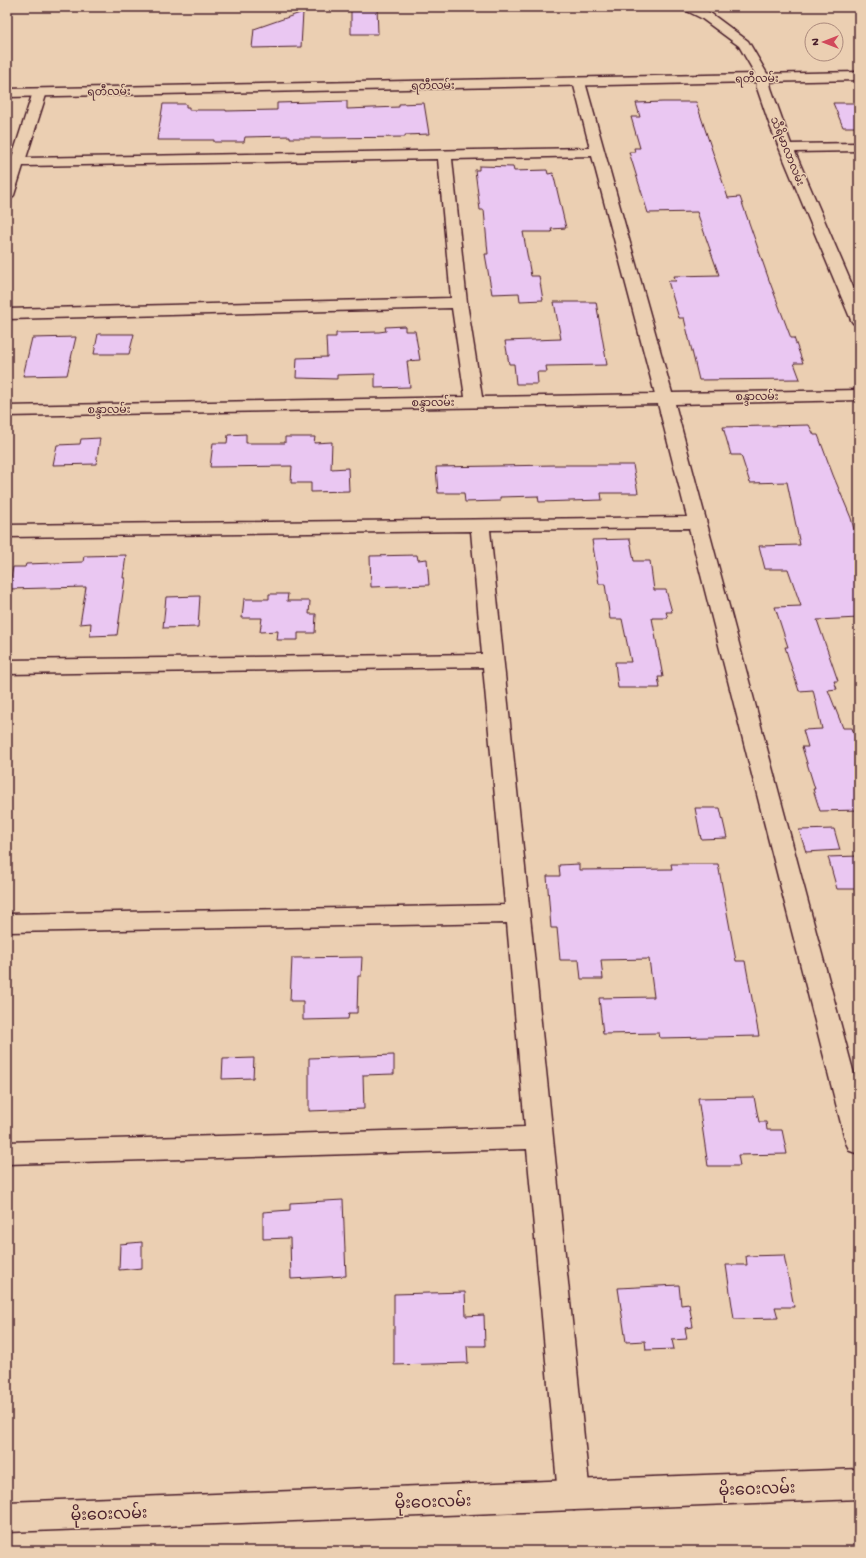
<svg xmlns="http://www.w3.org/2000/svg" width="866" height="1558" font-family="'Gochi Hand','Noto Sans Myanmar',sans-serif">
<rect width="100%" height="100%" fill="#ebcfb2"/>
<filter id="ink" filterUnits="userSpaceOnUse"><feTurbulence type="fractalNoise" baseFrequency=".025" numOctaves="2"/><feDisplacementMap in="SourceGraphic" scale="8" xChannelSelector="R" yChannelSelector="G"/><feConvolveMatrix kernelMatrix="1 2 1 2 8 2 1 2 1" color-interpolation-filters="sRGB"/></filter>
<g filter="url(#ink)">
<path fill="#eac7f2" stroke="#4a1f2b" d="M 351,7 L 377,7 L 378,34 L 351,34 Z
M 303,12 L 301,47 L 252,48 L 254,29 Z
M 347,101 L 347,109 L 399,107 L 399,104 L 424,103 L 429,134 L 405,135 L 405,137 L 329,138 L 290,138 L 290,136 L 245,137 L 244,142 L 214,142 L 214,140 L 157,140 L 163,104 L 186,104 L 186,107 L 189,107 L 189,110 L 226,110 L 226,111 L 277,110 L 277,103 Z
M 663,102 L 696,102 L 728,198 L 740,197 L 769,280 L 791,338 L 794,338 L 803,363 L 794,363 L 800,379 L 699,380 L 684,318 L 679,318 L 668,281 L 676,281 L 674,276 L 719,275 L 697,212 L 648,213 L 629,152 L 635,152 L 634,148 L 640,148 L 631,117 L 640,117 L 636,103 Z
M 833,103 L 859,103 L 859,127 L 843,127 Z
M 479,166 L 513,167 L 514,171 L 547,170 L 548,174 L 553,173 L 566,228 L 551,229 L 552,232 L 523,232 L 531,276 L 539,276 L 543,300 L 520,301 L 519,293 L 492,294 L 485,254 L 488,254 L 484,210 L 480,210 L 475,170 L 479,170 Z
M 554,302 L 596,302 L 607,365 L 546,366 L 547,372 L 537,372 L 538,384 L 516,384 L 514,364 L 509,364 L 505,341 L 561,339 Z
M 405,326 L 405,331 L 415,331 L 420,360 L 407,361 L 410,387 L 375,388 L 375,374 L 337,375 L 337,379 L 296,378 L 297,358 L 327,357 L 326,337 L 336,337 L 336,333 L 379,332 L 386,331 L 385,327 Z
M 98,334 L 134,334 L 129,354 L 94,354 Z
M 76,337 L 67,375 L 23,376 L 32,338 Z
M 809,425 L 814,435 L 818,435 L 833,475 L 851,518 L 859,549 L 859,618 L 817,620 L 838,681 L 834,681 L 837,689 L 828,690 L 843,728 L 852,728 L 859,749 L 859,810 L 820,811 L 813,789 L 815,789 L 802,747 L 808,747 L 803,730 L 822,729 L 813,690 L 799,691 L 785,647 L 788,647 L 775,607 L 801,606 L 788,569 L 765,569 L 759,546 L 800,545 L 787,482 L 750,483 L 741,455 L 731,455 L 723,427 Z
M 246,434 L 246,443 L 285,443 L 285,437 L 315,437 L 314,443 L 332,442 L 331,469 L 348,468 L 349,491 L 311,492 L 311,483 L 291,483 L 292,466 L 210,467 L 213,443 L 227,443 L 228,435 Z
M 100,438 L 96,464 L 53,465 L 57,445 L 80,444 L 81,439 Z
M 556,465 L 633,465 L 638,493 L 601,493 L 602,500 L 539,502 L 538,496 L 500,497 L 500,501 L 465,502 L 464,493 L 438,493 L 436,467 Z
M 630,539 L 634,561 L 650,561 L 654,590 L 666,590 L 672,612 L 666,612 L 668,618 L 652,618 L 663,677 L 658,677 L 660,688 L 618,688 L 615,662 L 631,662 L 622,619 L 610,619 L 605,584 L 599,584 L 592,540 Z
M 126,555 L 123,578 L 125,578 L 117,635 L 90,636 L 91,623 L 80,624 L 86,587 L 9,589 L 13,567 L 25,567 L 26,564 L 83,562 L 84,556 Z
M 417,555 L 418,560 L 427,559 L 429,585 L 371,587 L 370,556 Z
M 269,594 L 288,594 L 287,601 L 310,601 L 309,614 L 316,614 L 315,633 L 298,633 L 298,640 L 277,640 L 278,631 L 260,632 L 262,618 L 242,618 L 244,599 L 269,599 Z
M 200,596 L 198,627 L 163,628 L 166,597 Z
M 695,808 L 720,808 L 727,838 L 701,839 Z
M 834,829 L 840,850 L 806,852 L 799,830 Z
M 859,856 L 859,889 L 837,889 L 828,857 Z
M 579,864 L 579,870 L 672,869 L 671,864 L 718,864 L 736,961 L 745,961 L 759,1036 L 660,1038 L 659,1033 L 603,1034 L 599,998 L 654,997 L 649,959 L 601,960 L 603,979 L 581,979 L 579,960 L 560,960 L 557,928 L 551,928 L 547,876 L 560,876 L 559,865 Z
M 362,957 L 361,976 L 358,976 L 357,1013 L 349,1013 L 348,1019 L 303,1020 L 303,1001 L 290,1001 L 292,958 Z
M 394,1055 L 394,1074 L 363,1075 L 364,1109 L 309,1111 L 309,1058 Z
M 254,1058 L 253,1078 L 222,1079 L 223,1059 Z
M 754,1097 L 759,1122 L 766,1122 L 767,1130 L 782,1130 L 787,1154 L 738,1155 L 740,1166 L 708,1166 L 698,1098 Z
M 343,1200 L 346,1276 L 291,1279 L 290,1238 L 263,1239 L 263,1212 L 290,1210 L 290,1203 Z
M 142,1242 L 142,1268 L 119,1270 L 120,1244 Z
M 784,1255 L 794,1307 L 775,1307 L 778,1318 L 734,1319 L 726,1265 L 747,1265 L 746,1256 Z
M 679,1285 L 681,1305 L 689,1304 L 693,1327 L 685,1328 L 687,1339 L 672,1340 L 674,1349 L 646,1350 L 645,1341 L 626,1342 L 618,1288 Z
M 465,1292 L 466,1316 L 484,1315 L 485,1346 L 467,1346 L 468,1363 L 394,1365 L 394,1294 Z"/>
<g fill="none" stroke-linecap="round" stroke-linejoin="round">
<defs>
<path id="minor" d="M 683,7 L 698,7 L 709,12 L 748,41 L 769,77 L 771,88 L 791,144 L 859,143 L 859,151 L 795,152 L 859,301 L 859,325 L 853,323 L 851,320 L 770,126 L 757,88 L 757,77 L 739,46 L 701,18 L 685,10 Z
M 579,78 L 584,79 L 585,82 L 672,393 L 859,390 L 859,400 L 675,404 L 859,1093 L 859,1154 L 850,1151 L 846,1143 L 689,528 L 490,530 L 590,1495 L 585,1506 L 574,1510 L 563,1506 L 558,1495 L 527,1149 L 7,1164 L 7,1142 L 525,1127 L 507,923 L 7,932 L 7,914 L 505,905 L 483,667 L 7,674 L 7,660 L 482,654 L 471,531 L 7,537 L 7,525 L 687,517 L 658,404 L 7,416 L 7,406 L 465,397 L 452,308 L 7,319 L 7,309 L 451,298 L 438,159 L 23,166 L 14,195 L 12,198 L 7,199 L 7,173 L 33,92 L 35,89 L 45,89 L 47,92 L 26,158 L 590,148 L 573,82 L 574,79 ZM 592,156 L 655,394 L 482,397 L 467,303 L 452,159 Z"/>
<path id="tertiary" d="M 859,72 L 859,80 L 7,97 L 7,89 Z
M 859,1469 L 859,1499 L 7,1532 L 7,1502 Z"/>
</defs>
<use href="#minor" stroke="#4a1f2b" stroke-width="3"/>
<use href="#tertiary" stroke="#4a1f2b" stroke-width="3"/>
<use href="#minor" fill="#ebcfb2" fill-rule="evenodd"/>
<use href="#tertiary" fill="#ebcfb2" fill-rule="evenodd"/>
</g>
</g>
<g text-anchor="middle" stroke-width="3" stroke-linejoin="round" paint-order="stroke">
<g font-size="11" fill="#4a1f2b" stroke="#ebcfb2">
<text transform="translate(757 78) rotate(-1)" y="4">ရတီလမ်း</text>
<text transform="translate(433 85) rotate(-1)" y="4">ရတီလမ်း</text>
<text transform="translate(109 91) rotate(-1)" y="4">ရတီလမ်း</text>
<text transform="translate(788 151) rotate(68)" y="4">သီရိမာလာလမ်း</text>
<text transform="translate(757 396) rotate(-1)" y="4">စန္ဒာလမ်း</text>
<text transform="translate(433 402) rotate(-1)" y="4">စန္ဒာလမ်း</text>
<text transform="translate(109 409) rotate(-1)" y="4">စန္ဒာလမ်း</text>
</g>
<g font-size="16" fill="#4a1f2b" stroke="#ebcfb2">
<text transform="translate(757 1488) rotate(-2)" y="6">မိုးဝေးလမ်း</text>
<text transform="translate(433 1501) rotate(-2)" y="6">မိုးဝေးလမ်း</text>
<text transform="translate(109 1513) rotate(-2)" y="6">မိုးဝေးလမ်း</text>
</g>
</g>
<rect width="866" height="1558" fill="none" stroke="#ebcfb2" stroke-width="24"/>
<rect x="12" y="12" width="842" height="1534" fill="none" stroke="#4a1f2b" stroke-width="1.5" filter="url(#ink)"/>
<g transform="translate(824 42) rotate(270)"><circle r="19" fill="#ebcfb2" stroke="#ab897c"/>
<path d="M0-3L7 15L0 10L-7 15Z" fill="#d1495b"/>
<text y="-6" font-size="11" font-weight="bold" text-anchor="middle" fill="#4a1f2b">N</text>
</g>
</svg>
